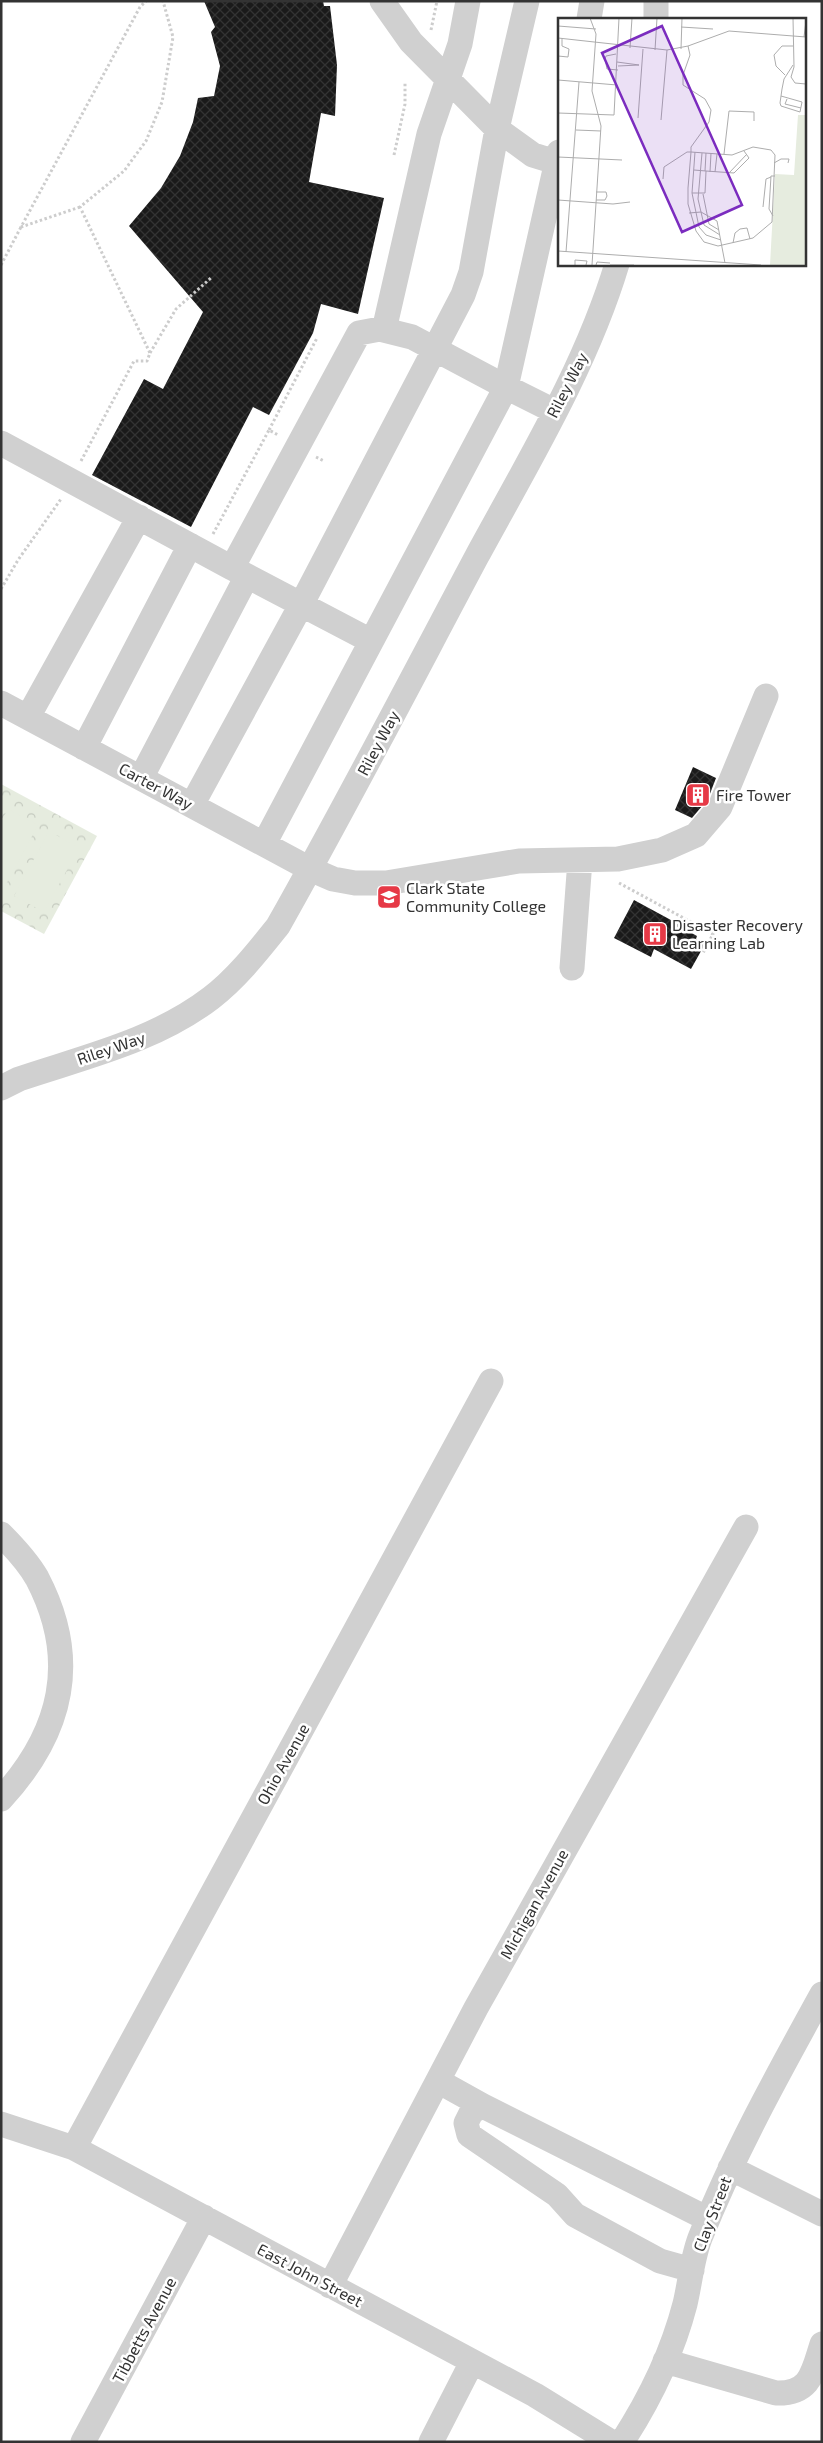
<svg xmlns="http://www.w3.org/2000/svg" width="823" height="2443" font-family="'Exo 2',sans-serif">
<defs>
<pattern id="park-crowns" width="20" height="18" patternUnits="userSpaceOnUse" patternTransform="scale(1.25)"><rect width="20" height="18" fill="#e6ecdf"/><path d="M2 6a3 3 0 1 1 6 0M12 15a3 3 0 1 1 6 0" fill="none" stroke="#c6cbc0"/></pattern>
<pattern id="building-cross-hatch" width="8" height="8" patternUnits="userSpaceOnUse" patternTransform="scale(1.25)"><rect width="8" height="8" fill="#1a1a1a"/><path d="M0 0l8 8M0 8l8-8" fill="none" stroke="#333"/></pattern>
</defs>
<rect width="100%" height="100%" fill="#fff"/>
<path fill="url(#park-crowns)" d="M 1,784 L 97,836 L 44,934 L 1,911 Z"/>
<path fill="#e6ecdf" d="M 8,809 L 38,825 L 3,890 L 1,889 L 1,821 Z
M 49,831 L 79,848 L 44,912 L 14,896 Z"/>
<path fill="url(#building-cross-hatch)" d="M 204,1 L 323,1 L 324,6 L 330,6 L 337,65 L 335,116 L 321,113 L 309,182 L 384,198 L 358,314 L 321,304 L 313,333 L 269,415 L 253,407 L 191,527 L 92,475 L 144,379 L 163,389 L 203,312 L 129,226 L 161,188 L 180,156 L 193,122 L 198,98 L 214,96 L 220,66 L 211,32 L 215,27 Z
M 693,767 L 716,778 L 708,799 L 692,818 L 675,810 Z
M 634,900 L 682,926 L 681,927 L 697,936 L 696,939 L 705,944 L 691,969 L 654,949 L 651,957 L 614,938 Z"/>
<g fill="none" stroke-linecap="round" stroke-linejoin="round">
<path stroke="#cdcdcd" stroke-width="3" stroke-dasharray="2.5 2.5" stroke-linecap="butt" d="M 431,30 L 437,1
M 394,155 L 405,104 L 405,82
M 80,207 L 21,227 L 140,7 L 146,1
M 1,265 L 21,227
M 150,353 L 176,309 L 212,277
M 269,430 L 317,338
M 316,457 L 324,461
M 81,461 L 134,361 L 147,361 L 150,353 L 80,207 L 124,171 L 146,141 L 162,102 L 173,37 L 163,1
M 213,534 L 269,430 L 278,435
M 1,589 L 18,560 L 61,499
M 619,883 L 713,934 L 703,953"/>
<path stroke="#d0d0d0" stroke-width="25" d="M 382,1 L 411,42 L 497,129 L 533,155 L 559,163
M 656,1 L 656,19
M 589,19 L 592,1
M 384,330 L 429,134 L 460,44 L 468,1
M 1,443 L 232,568
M 371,641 L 232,568 L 359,333 L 380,329 L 412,337 L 506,387 L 559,152
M 1,703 L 310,869 L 333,879 L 355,883 L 386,883 L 519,861 L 618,859 L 662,850 L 696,835 L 720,807 L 766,696
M 28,717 L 139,517
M 84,748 L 190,545
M 141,778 L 247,576
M 192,805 L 301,605 L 463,295 L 471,272 L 497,129 L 527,1
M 264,844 L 506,387 L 554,411
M 572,968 L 580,860
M 1,1088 L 19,1079 C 84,1057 155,1041 211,998 C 237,978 258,951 278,926 C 347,804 411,680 477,556 C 528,462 586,367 617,264
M 1,1534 C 14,1547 28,1562 37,1578 C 80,1660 62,1733 1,1799
M 438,2081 L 483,2106
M 1,2124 L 74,2148 L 535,2395 L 611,2442
M 74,2148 L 491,1381
M 730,2168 L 822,2214
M 692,2270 L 660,2261 L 575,2215 L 557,2195 L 469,2135 L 466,2123 L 472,2111 L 483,2106 L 708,2219
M 330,2286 L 476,2008 L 746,1527
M 665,2361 L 776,2393 C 811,2394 813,2372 822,2344
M 83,2442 L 204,2217
M 431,2442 L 472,2362
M 622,2442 C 650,2399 672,2354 685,2304 C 690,2283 692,2259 700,2238 C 734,2153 778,2074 822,1994"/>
</g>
<defs>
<symbol id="building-square" viewBox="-11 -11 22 22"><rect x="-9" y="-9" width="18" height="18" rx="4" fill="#e63946" stroke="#fff"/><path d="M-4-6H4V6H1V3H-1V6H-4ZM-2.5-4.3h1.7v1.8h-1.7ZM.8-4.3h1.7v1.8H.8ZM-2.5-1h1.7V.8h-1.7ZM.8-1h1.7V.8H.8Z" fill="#fff"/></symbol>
<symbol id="university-square" viewBox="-11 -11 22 22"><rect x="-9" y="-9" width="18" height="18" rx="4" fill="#e63946" stroke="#fff"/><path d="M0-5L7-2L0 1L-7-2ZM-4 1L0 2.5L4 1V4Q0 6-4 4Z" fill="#fff"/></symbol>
</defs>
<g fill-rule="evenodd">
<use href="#building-square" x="684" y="781" width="28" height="28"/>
<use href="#university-square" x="375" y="883" width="28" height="28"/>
<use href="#building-square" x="641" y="920" width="28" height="28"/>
</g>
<g text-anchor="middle" stroke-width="5" stroke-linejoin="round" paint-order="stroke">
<g font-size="16" fill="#333" stroke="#fff">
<text transform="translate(567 385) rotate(-63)" y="6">Riley Way</text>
<text transform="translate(378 743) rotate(-62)" y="6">Riley Way</text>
<text transform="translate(156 786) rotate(28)" y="6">Carter Way</text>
<text transform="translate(111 1048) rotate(-19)" y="6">Riley Way</text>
<text transform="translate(283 1764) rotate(-61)" y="6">Ohio Avenue</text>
<text transform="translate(534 1904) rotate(-61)" y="6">Michigan Avenue</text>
<text transform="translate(712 2214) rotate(-69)" y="6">Clay Street</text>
<text transform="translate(310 2275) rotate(28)" y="6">East John Street</text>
<text transform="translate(144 2330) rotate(-62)" y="6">Tibbetts Avenue</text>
</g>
<g font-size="16" fill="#333" stroke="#fff" text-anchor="start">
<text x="716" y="801">Fire Tower</text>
<text x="406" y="894">Clark State<tspan x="406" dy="18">Community College</tspan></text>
<text x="672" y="931">Disaster Recovery<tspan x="672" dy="18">Learning Lab</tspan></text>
</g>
</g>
<g transform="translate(558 18)">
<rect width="248" height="248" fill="#fff"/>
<path d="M 240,97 L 247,97 L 247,247 L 212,247 L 217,156 L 236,157 Z" fill="#e6ecdf"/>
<path fill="none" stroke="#adadad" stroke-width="1" d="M 32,0 L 38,16 L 34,73 L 43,108 L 34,247M 235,0 L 236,49 L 233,59 L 237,65 L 248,66M 0,8 L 38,11M 123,9 L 155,11M 246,19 L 248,3M 0,20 L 109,32 L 130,28 L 171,13 L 248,19M 72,30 L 74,0M 123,31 L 124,0M 97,32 L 99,0M 58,36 L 48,38 L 47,41 L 49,51 L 60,52M 0,38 L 10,39 L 11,31 L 4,28 L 4,20M 59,44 L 81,47 L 60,48M 227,57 L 218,48 L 216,37 L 224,28 L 235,28M 0,62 L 59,67M 223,78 L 244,84 L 242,94 L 223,88 L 222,85 L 224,71 L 226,61 L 235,47M 229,81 L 227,86 L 243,90M 0,95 L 56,97 L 61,0M 80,100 L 85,31M 103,102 L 109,32M 18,112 L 43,113M 144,135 L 140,181 L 146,207 L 162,217M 166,136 L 171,93 L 196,94 L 196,103M 0,139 L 64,142M 216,145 L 223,141 L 231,141 L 230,145M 136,152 L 148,153 L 147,175 L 134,175 L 141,209 L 148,217 L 163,222M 147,153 L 148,135M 148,153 L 176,155 L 191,140 L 186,133M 152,154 L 153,135M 157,154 L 159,136M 171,155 L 189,136M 105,161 L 106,149 L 129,134 L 133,134 L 174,137 L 195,129 L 213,132 L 217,137 L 214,204 L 195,220 L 160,228 L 146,224 L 138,213 L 130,186 L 130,170 L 133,134 L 133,129 L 151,104 L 153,92 L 147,81 L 125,67 L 125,57 L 132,37 L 130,28M 134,175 L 137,134M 145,176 L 151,206 L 161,212M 0,182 L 55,186 L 72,184M 38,182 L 47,182 L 49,178 L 48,174 L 38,174M 205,189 L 208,161 L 213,159M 131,195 L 143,194 L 159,203 L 167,245M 215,198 L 211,191 L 213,158 L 217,158M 175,225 L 177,215 L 182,211 L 189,210 L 192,221M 0,233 L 203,247M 8,234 L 21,64M 17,247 L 17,242 L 29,243 L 28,247M 38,247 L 39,244 L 52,245M 52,247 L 76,247"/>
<path fill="#7b2cbf" fill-opacity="0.15" stroke="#7b2cbf" stroke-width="2.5" d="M 104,8 L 184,187 L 124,214 L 44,35 Z"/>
<rect width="248" height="248" fill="none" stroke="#333" stroke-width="2.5"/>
</g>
<rect width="823" height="2443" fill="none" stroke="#333333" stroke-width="5"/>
</svg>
